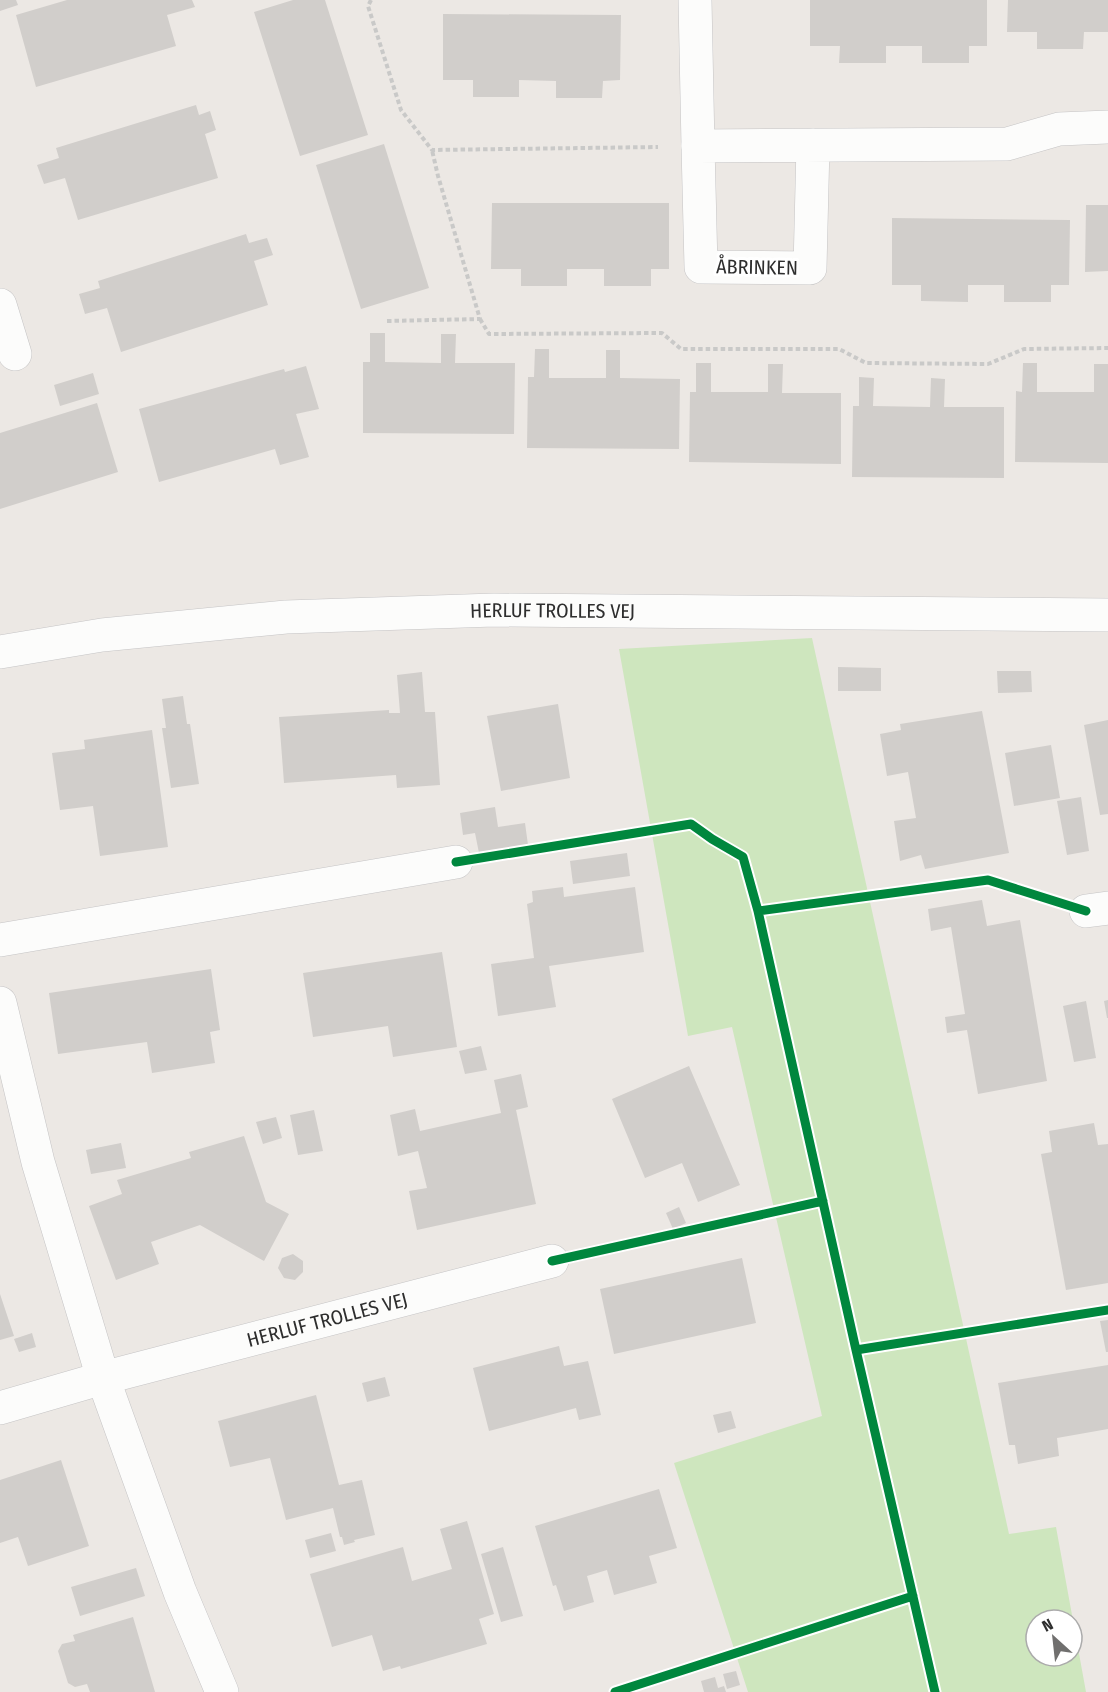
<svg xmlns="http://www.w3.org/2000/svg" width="1108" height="1692" font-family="'Fira Sans Condensed',sans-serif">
<rect width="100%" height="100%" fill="#ece8e4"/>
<path fill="#cee6be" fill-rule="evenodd" d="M 812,638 L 1009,1534 L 1056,1527 L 1086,1692 L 748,1692 L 674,1463 L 822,1416 L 732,1027 L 688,1036 L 619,649 ZM 1036,1620 L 1072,1620 L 1072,1656 L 1036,1656 Z"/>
<path fill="#d1cecb" d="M 0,0 L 16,0 L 18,5 L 0,11 Z
M 67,0 L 192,0 L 195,7 L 167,15 L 176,46 L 36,87 L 16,15 Z
M 293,0 L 325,0 L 368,135 L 300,156 L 254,12 Z
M 810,0 L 987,0 L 987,46 L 969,46 L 969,63 L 922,63 L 922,46 L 886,46 L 886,63 L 839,63 L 840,46 L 810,46 Z
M 1008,0 L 1108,0 L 1108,32 L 1084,32 L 1083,49 L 1037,49 L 1037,32 L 1007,32 Z
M 443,14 L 621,15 L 620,80 L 603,81 L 602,98 L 556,98 L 556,81 L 519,80 L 519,97 L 473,97 L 473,80 L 443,80 Z
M 196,105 L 199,115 L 210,111 L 216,130 L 205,134 L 218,178 L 78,220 L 65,178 L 44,184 L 37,165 L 59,158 L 56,148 Z
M 384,144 L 429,288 L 361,309 L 316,165 Z
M 492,203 L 669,203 L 669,269 L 651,269 L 651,286 L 604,286 L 604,269 L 567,269 L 567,286 L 521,286 L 521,269 L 491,269 Z
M 1086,205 L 1108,205 L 1108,271 L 1085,272 Z
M 892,218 L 1070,220 L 1069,285 L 1051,285 L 1051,302 L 1004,302 L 1004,285 L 968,285 L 968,302 L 921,301 L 921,285 L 892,285 Z
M 246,234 L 249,243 L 267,238 L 273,255 L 254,261 L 268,305 L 121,352 L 107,308 L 85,314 L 79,294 L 100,288 L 98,281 Z
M 370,333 L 385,333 L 385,362 L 441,363 L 441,334 L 456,334 L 455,363 L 515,363 L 514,434 L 363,433 L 363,362 L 370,362 Z
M 535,349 L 549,349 L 549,378 L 606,378 L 606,350 L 620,350 L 620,378 L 680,379 L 679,449 L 527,448 L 528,377 L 534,377 Z
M 696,363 L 711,363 L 711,392 L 768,392 L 768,364 L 783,364 L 782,393 L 841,393 L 841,464 L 689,462 L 690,392 L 696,392 Z
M 1023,363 L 1037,363 L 1037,392 L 1094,392 L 1094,364 L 1108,364 L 1108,463 L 1015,462 L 1016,391 L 1022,392 Z
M 306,366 L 319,409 L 296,414 L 309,457 L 280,465 L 275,449 L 159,482 L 139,409 L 284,369 L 285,372 Z
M 93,373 L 99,394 L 60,406 L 54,385 Z
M 859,377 L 874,378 L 873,406 L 930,407 L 931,378 L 945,379 L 944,407 L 1004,407 L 1004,478 L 852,477 L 853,406 L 859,406 Z
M 97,403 L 118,472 L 0,509 L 0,433 Z
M 838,667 L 881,668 L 881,691 L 838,691 Z
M 997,671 L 1031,671 L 1032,692 L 998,693 Z
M 422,672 L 425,712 L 435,712 L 440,785 L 397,788 L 396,775 L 284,783 L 279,717 L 389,710 L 389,713 L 400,713 L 397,675 Z
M 183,696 L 187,724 L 190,724 L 199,784 L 171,788 L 162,728 L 166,728 L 162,699 Z
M 558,704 L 570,778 L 501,791 L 487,716 Z
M 982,711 L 1009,853 L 925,869 L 921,855 L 900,861 L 894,821 L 916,818 L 908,772 L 887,776 L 880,734 L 901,730 L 900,724 Z
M 1108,720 L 1108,814 L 1100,815 L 1084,725 Z
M 152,730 L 168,847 L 100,856 L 93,806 L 60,810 L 52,753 L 85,749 L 84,740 Z
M 1051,745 L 1060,798 L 1014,806 L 1005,753 Z
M 1081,797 L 1089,851 L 1067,855 L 1057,801 Z
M 495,807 L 498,827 L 525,823 L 528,845 L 479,853 L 475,833 L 463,835 L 460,813 Z
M 627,853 L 630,876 L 573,884 L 570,861 Z
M 563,887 L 564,897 L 635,887 L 644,952 L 549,966 L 556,1007 L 498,1016 L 491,964 L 534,958 L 527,904 L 533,902 L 532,891 Z
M 982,900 L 987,926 L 1020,920 L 1047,1081 L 978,1094 L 967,1030 L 947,1033 L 945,1017 L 965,1014 L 951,927 L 931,931 L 928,909 Z
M 442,952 L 457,1047 L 393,1057 L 388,1026 L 313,1037 L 303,973 Z
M 211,969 L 220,1030 L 210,1032 L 215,1063 L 152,1073 L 147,1042 L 58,1054 L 49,993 Z
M 1108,1000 L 1108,1018 L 1107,1018 L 1104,1001 Z
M 1086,1001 L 1096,1058 L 1074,1062 L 1063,1006 Z
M 481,1046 L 487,1070 L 465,1074 L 459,1051 Z
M 689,1066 L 740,1185 L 698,1202 L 682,1163 L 645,1178 L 612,1099 Z
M 521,1074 L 528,1107 L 516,1110 L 536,1204 L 417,1230 L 409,1191 L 427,1188 L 418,1151 L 398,1156 L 390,1115 L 415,1109 L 420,1131 L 501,1113 L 494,1080 Z
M 314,1110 L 323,1151 L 298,1155 L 290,1115 Z
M 276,1117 L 282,1138 L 263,1144 L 256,1122 Z
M 1094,1123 L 1098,1145 L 1108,1144 L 1108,1283 L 1066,1290 L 1041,1154 L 1052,1152 L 1049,1131 Z
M 244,1136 L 266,1202 L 289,1214 L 264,1261 L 200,1225 L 151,1242 L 159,1264 L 116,1280 L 89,1206 L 122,1194 L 117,1180 L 191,1158 L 189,1152 Z
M 121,1143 L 126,1168 L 91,1174 L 86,1150 Z
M 679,1207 L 686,1223 L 673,1229 L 666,1213 Z
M 293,1254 L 303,1261 L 303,1272 L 295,1280 L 284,1278 L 278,1268 L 282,1258 Z
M 742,1258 L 756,1323 L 614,1354 L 600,1289 Z
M 0,1294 L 14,1336 L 0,1340 Z
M 1108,1320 L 1108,1352 L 1106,1352 L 1100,1321 Z
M 32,1333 L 36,1347 L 19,1352 L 14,1339 Z
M 559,1346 L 564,1366 L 588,1361 L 601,1415 L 579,1420 L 576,1408 L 489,1431 L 473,1368 Z
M 1108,1365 L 1108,1429 L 1057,1438 L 1059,1456 L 1018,1464 L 1015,1445 L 1009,1445 L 998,1383 Z
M 385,1377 L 390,1396 L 367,1402 L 362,1383 Z
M 316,1395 L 339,1485 L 362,1480 L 375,1535 L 354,1540 L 355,1542 L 344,1545 L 342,1537 L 340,1537 L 333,1508 L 286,1520 L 270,1458 L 230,1467 L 218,1421 Z
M 731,1411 L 736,1428 L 718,1433 L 713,1415 Z
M 61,1460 L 89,1546 L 28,1566 L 18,1537 L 0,1543 L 0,1480 Z
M 659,1489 L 677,1548 L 649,1556 L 657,1583 L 614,1595 L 607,1570 L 587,1576 L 594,1602 L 564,1611 L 556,1585 L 553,1586 L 535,1526 Z
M 467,1521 L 494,1614 L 479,1619 L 487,1644 L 401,1669 L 400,1666 L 383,1671 L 372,1635 L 332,1647 L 310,1574 L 403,1547 L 412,1581 L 452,1569 L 440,1529 Z
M 331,1533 L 336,1551 L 310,1558 L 305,1540 Z
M 503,1547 L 523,1616 L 501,1622 L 481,1554 Z
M 136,1568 L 145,1596 L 80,1616 L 71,1587 Z
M 133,1617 L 155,1692 L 90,1692 L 87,1684 L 75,1687 L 68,1683 L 58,1651 L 62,1644 L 75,1641 L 73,1635 Z
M 736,1671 L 740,1685 L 727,1689 L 723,1674 Z
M 715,1677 L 718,1688 L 724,1686 L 726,1692 L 704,1692 L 701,1681 Z"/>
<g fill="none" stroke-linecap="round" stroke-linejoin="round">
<defs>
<g id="street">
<path d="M 695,0 L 698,146"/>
<path d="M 813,145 L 810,268 L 701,267 L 698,146 L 1007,144 L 1059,129 L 1108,127"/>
<path d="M 0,305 L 15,354"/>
<path id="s1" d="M 0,652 L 102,635 L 286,617 L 494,610 L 1108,615"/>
<path d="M 1086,911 L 1108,908"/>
<path d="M 0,940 L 456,862"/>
<path d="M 0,1003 L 38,1162 L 103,1378 L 180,1592 L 222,1692"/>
<path id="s2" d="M 0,1408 L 103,1378 L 552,1261"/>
</g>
</defs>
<use href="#street" stroke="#c5c4c5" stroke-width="34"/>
<path stroke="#c9c9c8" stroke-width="4" stroke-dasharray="4.5 3" stroke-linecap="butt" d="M 371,0 L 368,6 L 401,110 L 432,150 L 658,147
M 480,319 L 489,334 L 662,333 L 681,349 L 839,349 L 866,363 L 988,364 L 1024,349 L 1108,348
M 387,321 L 480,319 L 438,176 L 432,150"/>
<use href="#street" stroke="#fcfcfb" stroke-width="33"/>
<defs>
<path id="cycleway" d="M 456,862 L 691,824 L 712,839 L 743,857 L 758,911 L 856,1350 L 935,1692
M 758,911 L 988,880 L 1086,911
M 552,1261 L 823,1201
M 856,1350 L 1108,1310
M 615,1692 L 913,1596"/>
</defs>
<use href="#cycleway" stroke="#fff" stroke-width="13"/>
<use href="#cycleway" stroke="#00873e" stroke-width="9"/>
</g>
<g text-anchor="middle" stroke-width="6" stroke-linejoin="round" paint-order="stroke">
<g font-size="20" fill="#2e2e2e" stroke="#fff">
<text transform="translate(757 267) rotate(1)" y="7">ÅBRINKEN</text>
<text dy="7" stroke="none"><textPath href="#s1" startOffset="555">HERLUF TROLLES VEJ</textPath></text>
<text dy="7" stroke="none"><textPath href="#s2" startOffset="339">HERLUF TROLLES VEJ</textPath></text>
</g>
</g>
<g transform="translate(1054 1638) rotate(333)"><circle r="28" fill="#ffffff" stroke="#ababab" stroke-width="1.5"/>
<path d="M0-4.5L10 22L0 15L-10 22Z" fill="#706f6e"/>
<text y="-9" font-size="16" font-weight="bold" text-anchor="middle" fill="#2e2e2e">N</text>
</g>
</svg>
